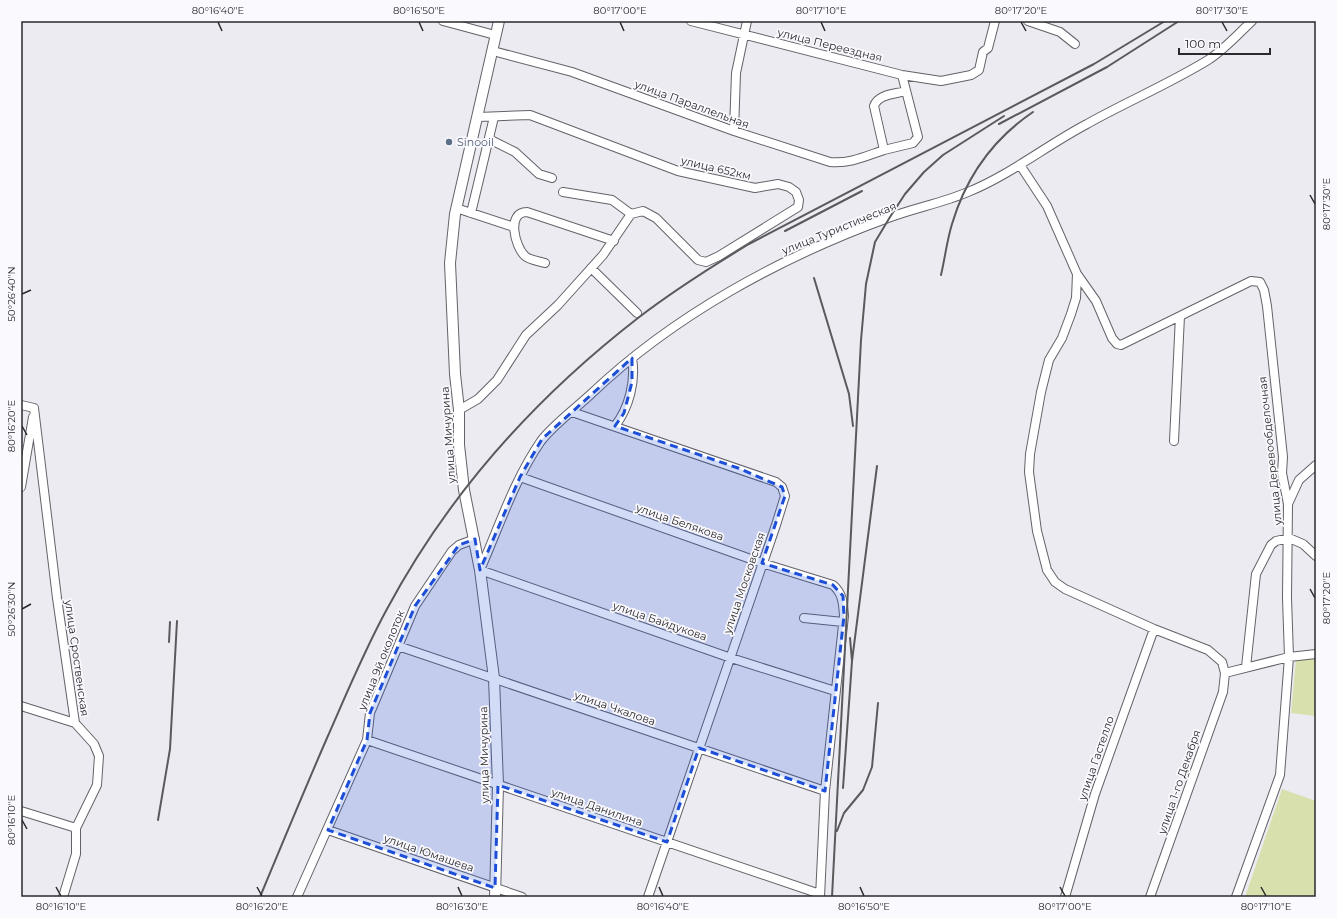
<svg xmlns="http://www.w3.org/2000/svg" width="1337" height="918" font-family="Montserrat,sans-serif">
<rect width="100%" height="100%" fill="#edebf2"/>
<path fill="#d8e0ad" d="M 1296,659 L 1316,659 L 1316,716 L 1291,713 Z
M 1282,789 L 1316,801 L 1316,897 L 1245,897 Z"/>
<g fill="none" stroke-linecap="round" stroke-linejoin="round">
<defs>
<path id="minor" d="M 443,21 L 495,35
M 691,21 L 902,75 L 941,81 L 971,75 L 979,70 L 983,52 L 988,48 L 995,21
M 1028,21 L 1060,32 L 1075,44
M 493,51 L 572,72 L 734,131 L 830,162 C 850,164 866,156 884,150
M 902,75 L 918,137 L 913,143 L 884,150 L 874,106 C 878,94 895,94 906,91
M 478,117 L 530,115 L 678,171 L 755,188 L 778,184 L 789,187 L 796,192 L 799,200 L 798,207 L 719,256 L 706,262 L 698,260 L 656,218 L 643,211 L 631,214
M 734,131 L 736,73 L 747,21
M 489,139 L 515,152 L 539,174 L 552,178
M 1020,165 L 1047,206 L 1077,274 L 1076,298 L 1071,314 L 1062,338 L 1049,360 L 1041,392 L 1030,454 L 1029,472 L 1037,531 L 1047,570 L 1055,582 L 1065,589 L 1154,629 L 1208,650 L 1222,662 L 1225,673 L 1223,692 L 1150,897
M 456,208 L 514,227
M 471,213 L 494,117
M 545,263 C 539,261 529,260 525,256 C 515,247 506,212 527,212 L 614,241
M 591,268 L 637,313
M 1077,274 L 1096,301 L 1112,338 L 1117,344 L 1121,345 L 1180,316
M 21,405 L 34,408
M 34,408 L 57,598 L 75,723 L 94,744 L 99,756 L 97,785 L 76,828 L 76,854 L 63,897
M 459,410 L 478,399 L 497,380 L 526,335 L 558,305 L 603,255 L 631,214 L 612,200 L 563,192
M 572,412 L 776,482 L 782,487 L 785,496 L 776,525 L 648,897
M 615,426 C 629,408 636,381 632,358
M 1174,441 L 1180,316 L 1251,281 L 1260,282 L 1264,290 L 1267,306 L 1283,457 L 1282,473 L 1288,504 L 1287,598 L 1289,657 L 1280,775 L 1236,897
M 520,477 L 762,563 L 833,585 C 843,594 843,603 844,616 L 825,791 L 820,897
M 21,487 L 33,417
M 1288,504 L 1299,480 L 1316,465
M 804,618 L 843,622
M 398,646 L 825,791
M 1246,667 L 1256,574 L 1271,545 L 1276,541 L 1289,538 L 1303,544 L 1316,556
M 1225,673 L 1289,657 L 1316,654
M 835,691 L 731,658 L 480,570 C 499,527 514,480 541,441 C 552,426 576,408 591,394 C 674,315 781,257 888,218 C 914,208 942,203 968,192 C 1010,175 1047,145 1087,124 C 1126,102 1169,84 1208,60 C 1224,50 1238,34 1252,21
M 21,706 L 75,723
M 367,740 L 820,894
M 21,811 L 76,828
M 328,830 L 522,897
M 297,897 L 367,740 L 370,713 L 415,606 L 452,551 L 459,545 L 475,539
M 1065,897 L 1095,794 L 1154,629"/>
<path id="major" d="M 495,897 L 498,785 L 494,678 L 480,570 L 464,490 L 459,445 L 459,410 L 455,374 L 450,263 L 455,214 L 499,21"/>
</defs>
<use href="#minor" stroke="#636268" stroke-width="10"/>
<use href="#major" stroke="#636268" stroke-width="12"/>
<use href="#minor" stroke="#fff" stroke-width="8"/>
<use href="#major" stroke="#fff" stroke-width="10"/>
<path stroke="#5a5a5d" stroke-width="2" d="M 999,124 L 1107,67 L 1179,21
M 785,231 L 862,191
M 941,275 C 945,258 947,240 952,224 C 966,177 993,139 1033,112
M 814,278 L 849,394 L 853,426
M 850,638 L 852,661 L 877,466
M 169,642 L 170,622
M 843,788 L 852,661
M 158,820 L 170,749 L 177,621
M 837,831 L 844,813 L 863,790 L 872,767 L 878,703
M 260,897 C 282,844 304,791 327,738 C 346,695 364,651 387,609 C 448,495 536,397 638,318 C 673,291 711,267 749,244 L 1094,64 L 1165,21
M 832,897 L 861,340 L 866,284 L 875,242 L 890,217 L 905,194 L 924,172 L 943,155 L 1004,116"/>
</g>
<path fill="#1d4ed8" fill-opacity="0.2" stroke="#1d4ed8" stroke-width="3" stroke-dasharray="8 5" stroke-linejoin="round" d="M 632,358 L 632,382 L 624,413 L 615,426 L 738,468 L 782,487 L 785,496 L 762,563 L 833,585 L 843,596 L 844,616 L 825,791 L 699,748 L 667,842 L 498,785 L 495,888 L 328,830 L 367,740 L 370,713 L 415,606 L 459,545 L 475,539 L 480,570 L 520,477 L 542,439 Z"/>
<path fill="none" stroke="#2a2a2c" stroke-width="1.5" d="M 218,22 L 222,31M 419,22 L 423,31M 620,22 L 624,31M 821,22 L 825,31M 1021,22 L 1026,31M 1222,22 L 1227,31M 1310,195 L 1315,204M 22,294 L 31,290M 22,426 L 27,435M 1310,589 L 1315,598M 22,609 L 31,604M 22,820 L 27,829M 56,887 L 61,896M 257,887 L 262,896M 458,887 L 462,896M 659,887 L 663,896M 860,887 L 864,896M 1060,887 L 1065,896M 1261,887 L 1266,896"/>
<circle fill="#5c6f8a" stroke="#faf9fe" stroke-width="1.5" cx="449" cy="142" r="4"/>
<g text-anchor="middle" stroke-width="3.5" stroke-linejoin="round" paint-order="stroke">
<g font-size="11" fill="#2a2a2c" stroke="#faf9fe">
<text transform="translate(830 45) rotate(14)" y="4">улица Переездная</text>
<text transform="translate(692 104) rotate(20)" y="4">улица Параллельная</text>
<text transform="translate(716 168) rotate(13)" y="4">улица 652км</text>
<text transform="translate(839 228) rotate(-22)" y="4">улица Туристическая</text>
<text transform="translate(448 435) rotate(-94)" y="4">улица Мичурина</text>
<text transform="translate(1270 451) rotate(-96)" y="4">улица Деревообделочная</text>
<text transform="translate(680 522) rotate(19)" y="4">улица Белякова</text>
<text transform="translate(744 583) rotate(-71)" y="4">улица Московская</text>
<text transform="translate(660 621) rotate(19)" y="4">улица Байдукова</text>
<text transform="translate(77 658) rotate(82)" y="4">улица Сроственская</text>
<text transform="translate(381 660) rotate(-68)" y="4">улица 9й околоток</text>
<text transform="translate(615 708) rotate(19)" y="4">улица Чкалова</text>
<text transform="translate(484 755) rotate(-91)" y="4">улица Мичурина</text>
<text transform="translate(1096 758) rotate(-71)" y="4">улица Гастелло</text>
<text transform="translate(1179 782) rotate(-71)" y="4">улица 1-го Декабря</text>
<text transform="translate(597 807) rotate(19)" y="4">улица Данилина</text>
<text transform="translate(429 853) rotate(19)" y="4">улица Юмашева</text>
</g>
<g font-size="11" fill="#4e5e75" stroke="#faf9fe" text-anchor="start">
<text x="457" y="146">Sinooil</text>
</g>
</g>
<rect width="1337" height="918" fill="none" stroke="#faf9fe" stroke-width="44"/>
<path d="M1179 48v6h91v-6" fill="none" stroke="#2a2a2c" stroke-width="2"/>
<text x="1185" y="48" font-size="12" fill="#2a2a2c" stroke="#faf9fe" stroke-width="3" paint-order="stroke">100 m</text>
<rect x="22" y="22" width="1293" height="874" fill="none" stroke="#2a2a2c" stroke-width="1.5"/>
<g font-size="10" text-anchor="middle" fill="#2a2a2c">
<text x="218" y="14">80°16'40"E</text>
<text x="419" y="14">80°16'50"E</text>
<text x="620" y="14">80°17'00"E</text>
<text x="821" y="14">80°17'10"E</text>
<text x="1021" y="14">80°17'20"E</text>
<text x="1222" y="14">80°17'30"E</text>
<text transform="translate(1326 204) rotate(-90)" y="4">80°17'30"E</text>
<text transform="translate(11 294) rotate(-90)" y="4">50°26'40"N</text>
<text transform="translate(11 426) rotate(-90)" y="4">80°16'20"E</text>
<text transform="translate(1326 598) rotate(-90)" y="4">80°17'20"E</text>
<text transform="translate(11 609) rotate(-90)" y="4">50°26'30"N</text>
<text transform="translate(11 820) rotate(-90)" y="4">80°16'10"E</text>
<text x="61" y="910">80°16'10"E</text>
<text x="262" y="910">80°16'20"E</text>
<text x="462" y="910">80°16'30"E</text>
<text x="663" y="910">80°16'40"E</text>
<text x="864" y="910">80°16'50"E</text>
<text x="1065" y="910">80°17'00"E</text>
<text x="1266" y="910">80°17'10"E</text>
</g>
</svg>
